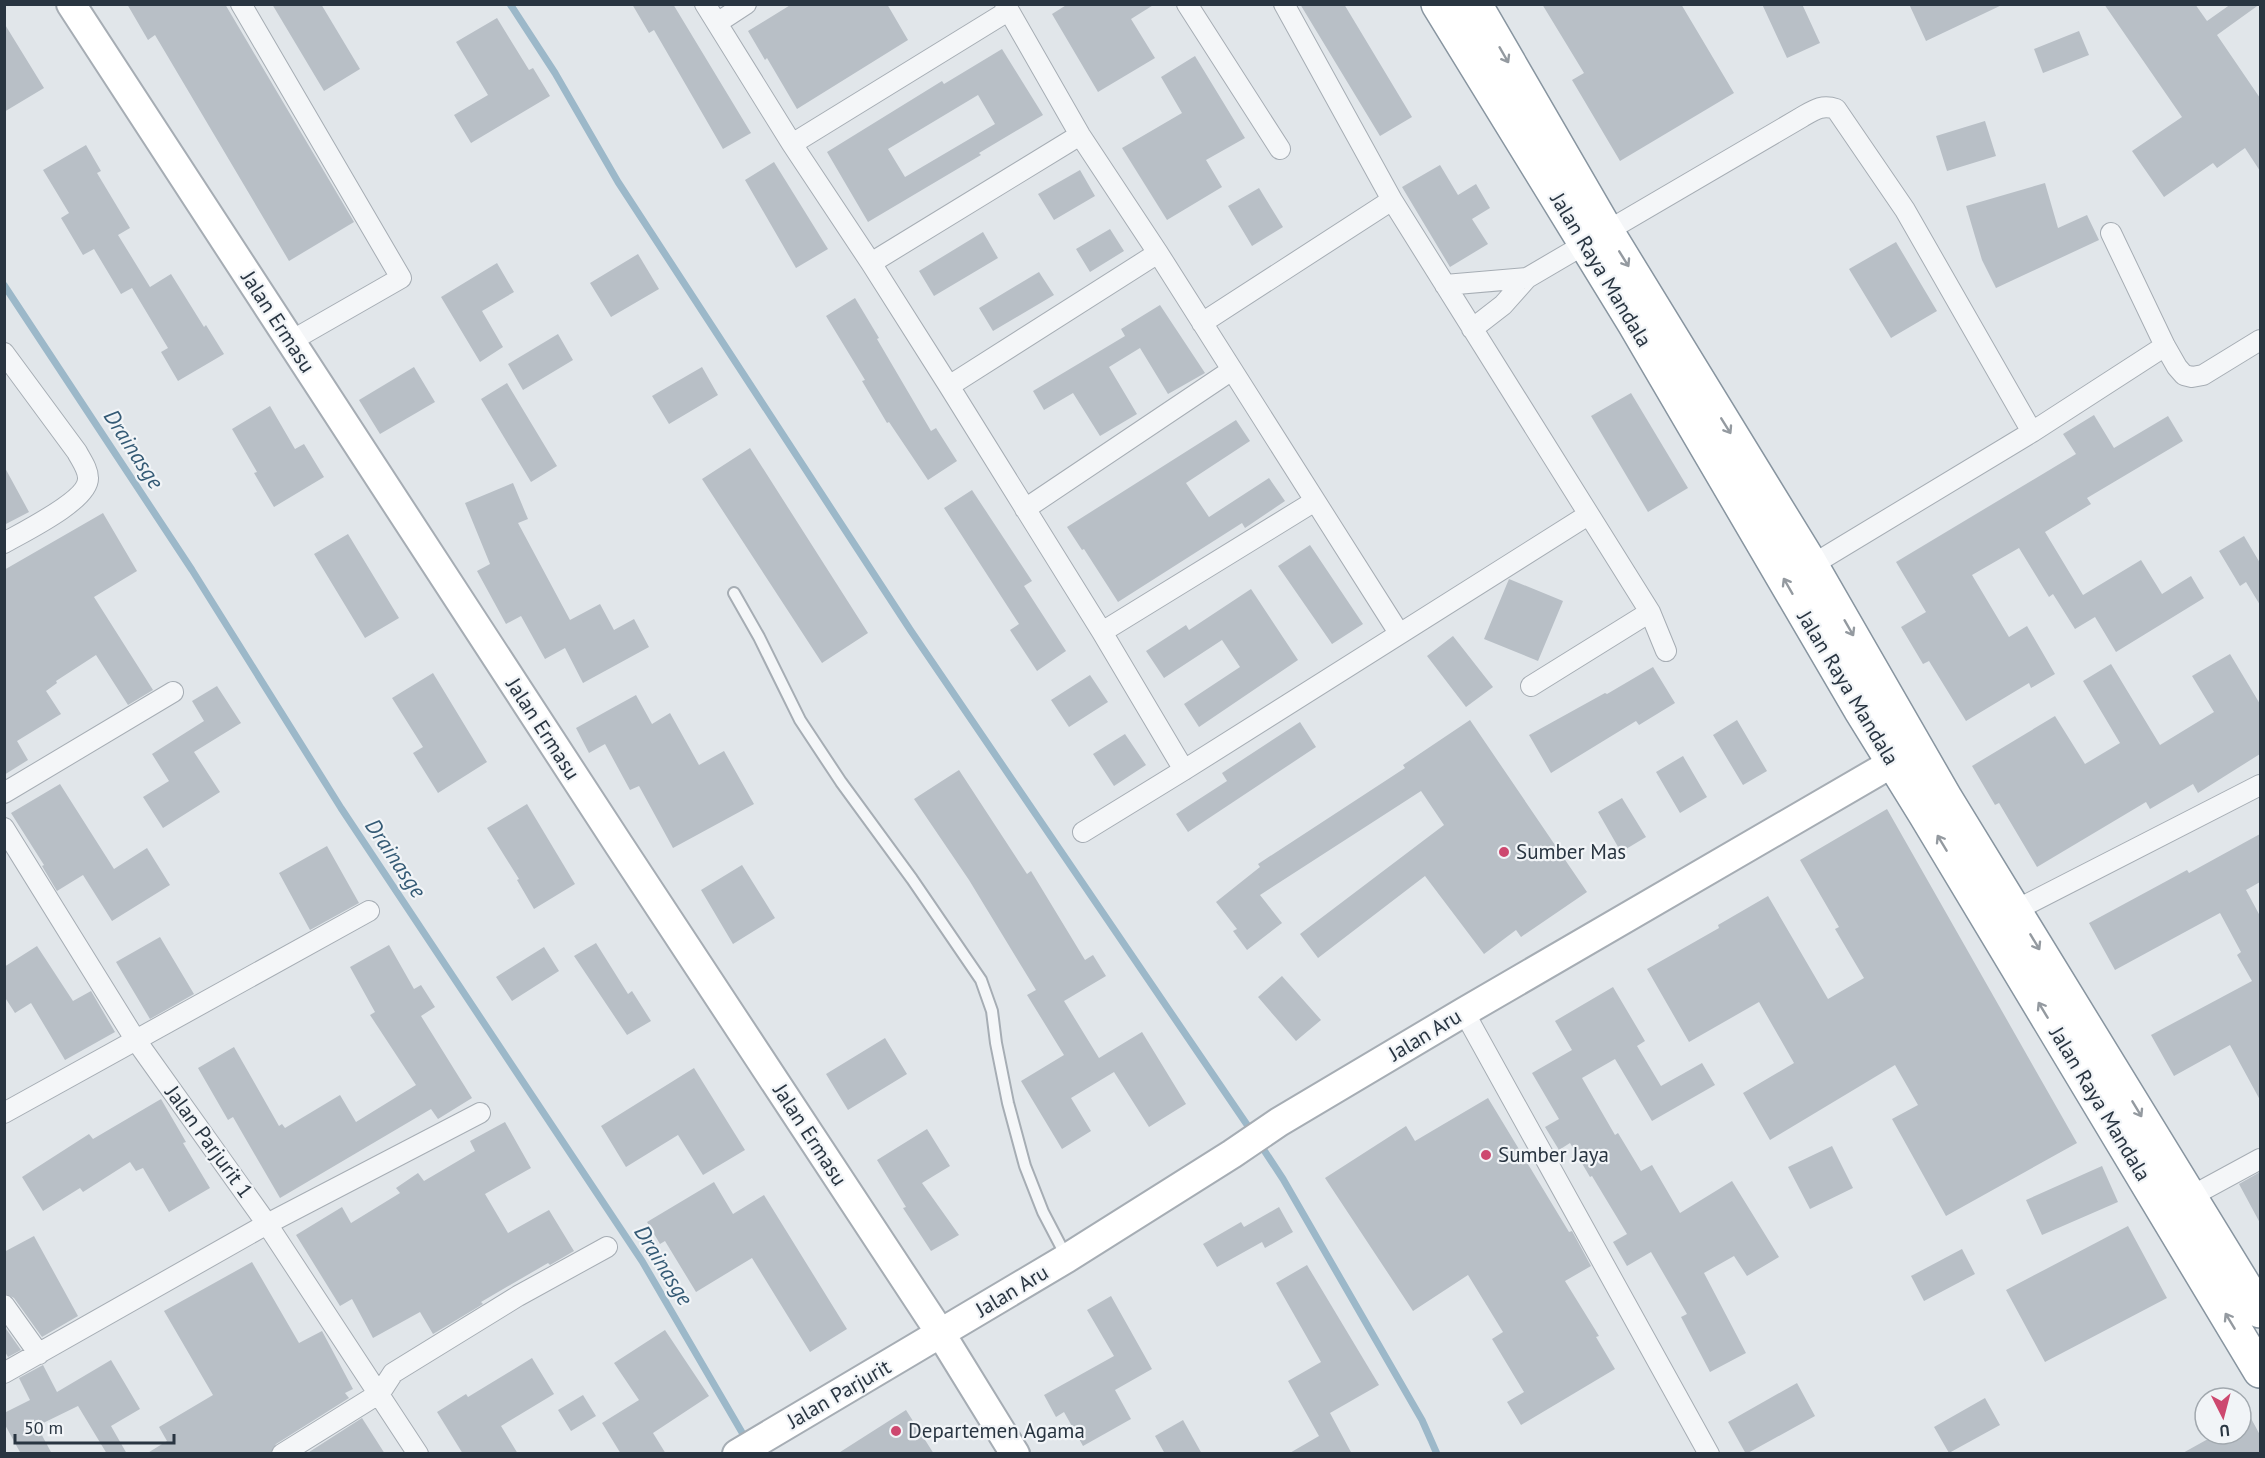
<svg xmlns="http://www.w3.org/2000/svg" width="2265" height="1458" font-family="'PT Sans',sans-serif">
<rect width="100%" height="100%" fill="#e1e6ea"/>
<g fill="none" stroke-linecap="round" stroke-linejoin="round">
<path stroke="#9cb8c9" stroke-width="7" d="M 510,4 L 555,73 L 618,182 L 911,631 L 1252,1132
M 4,285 L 192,570 L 341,808 L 642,1261 L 747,1441
M 1260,1144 L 1283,1179 L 1422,1420 L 1437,1454"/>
</g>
<path fill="#b8bfc6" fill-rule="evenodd" d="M 127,4 L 225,4 L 354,222 L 289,261 L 155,35 L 148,40 Z
M 272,4 L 321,4 L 360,69 L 324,91 Z
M 632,4 L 673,4 L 751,133 L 723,149 L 654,30 L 649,33 Z
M 792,4 L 887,4 L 908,40 L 797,109 L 767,58 L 765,60 L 748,31 Z
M 1068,4 L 1155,4 L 1131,19 L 1155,58 L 1098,92 L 1052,14 Z
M 1300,4 L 1344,4 L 1412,117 L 1380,136 Z
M 1542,4 L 1681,4 L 1734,93 L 1620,161 L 1572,80 L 1584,73 Z
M 1762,4 L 1802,4 L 1820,43 L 1787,58 Z
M 1909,4 L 2004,4 L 1926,41 Z
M 2104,4 L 2195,4 L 2207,21 L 2231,4 L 2260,4 L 2217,35 L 2260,98 L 2260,171 L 2245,148 L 2217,168 L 2213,163 L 2164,197 L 2132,151 L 2182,117 Z
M 497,18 L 529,70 L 533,68 L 550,96 L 471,143 L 454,115 L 488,95 L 456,42 Z
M 4,23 L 44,88 L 4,112 Z
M 2079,31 L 2089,55 L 2043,73 L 2034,49 Z
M 1002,49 L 1043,115 L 979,153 L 981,155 L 868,222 L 827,152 L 942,81 L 944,84 ZM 978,95 L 995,124 L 905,177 L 888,149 Z
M 1195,56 L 1245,138 L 1206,160 L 1222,187 L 1167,220 L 1122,148 L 1182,113 L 1161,77 Z
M 1985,121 L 1996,156 L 1947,171 L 1936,136 Z
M 86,145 L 101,171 L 97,173 L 130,228 L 118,235 L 150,287 L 171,274 L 204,327 L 206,325 L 224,354 L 178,381 L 161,352 L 168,348 L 132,288 L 121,294 L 94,249 L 83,255 L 61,218 L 69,213 L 43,170 Z
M 774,162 L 828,249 L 796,268 L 745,180 Z
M 1440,165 L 1458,195 L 1476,184 L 1490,208 L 1472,219 L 1488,244 L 1450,267 L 1402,187 Z
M 1080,170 L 1095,196 L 1054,220 L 1038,194 Z
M 2045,183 L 2058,228 L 2087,215 L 2099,240 L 1996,288 L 1982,260 L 1966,206 Z
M 1259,188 L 1283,227 L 1252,246 L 1228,206 Z
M 1110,229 L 1124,251 L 1090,272 L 1076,249 Z
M 983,232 L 998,258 L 934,296 L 919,271 Z
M 1896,242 L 1937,311 L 1891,338 L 1849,269 Z
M 638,254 L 659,289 L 611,317 L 590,283 Z
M 497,263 L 514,292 L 482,311 L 503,347 L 480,362 L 441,297 Z
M 1039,272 L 1054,295 L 993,331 L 979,308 Z
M 855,298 L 879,338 L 877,339 L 931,431 L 936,428 L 957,461 L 928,480 L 889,422 L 887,423 L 862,381 L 865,380 L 826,316 Z
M 1160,305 L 1205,373 L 1168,394 L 1140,348 L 1109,367 L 1137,414 L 1100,436 L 1073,393 L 1044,410 L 1033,391 L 1125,336 L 1121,329 Z
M 558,334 L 573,360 L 523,390 L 508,364 Z
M 414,367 L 435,402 L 380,434 L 359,400 Z
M 702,367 L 718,395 L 669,424 L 652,396 Z
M 507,383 L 557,466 L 531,482 L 481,399 Z
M 1631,393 L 1688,488 L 1648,512 L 1591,416 Z
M 270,406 L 295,449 L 304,444 L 324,477 L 274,507 L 254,473 L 257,472 L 232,429 Z
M 2094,415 L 2114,448 L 2168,416 L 2183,441 L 2087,498 L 2091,504 L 2045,532 L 2083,595 L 2141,560 L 2162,594 L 2191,576 L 2204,598 L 2116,652 L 2095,617 L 2075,629 L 2053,594 L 2049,597 L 2019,548 L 1972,575 L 2009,637 L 2027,626 L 2055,674 L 2031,688 L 2029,683 L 1966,721 L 1929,661 L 1923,664 L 1901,627 L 1926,612 L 1896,562 L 2076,454 L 2063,434 Z
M 1236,420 L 1250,441 L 1186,483 L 1209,517 L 1269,478 L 1285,501 L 1245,528 L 1242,523 L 1118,602 L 1084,549 L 1082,550 L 1067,527 Z
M 750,448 L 868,633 L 822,663 L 702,479 Z
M 4,466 L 29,512 L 4,525 Z
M 513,483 L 528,519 L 518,523 L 570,620 L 600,604 L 614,630 L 634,619 L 649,647 L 583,683 L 565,648 L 545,659 L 521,616 L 506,624 L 477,571 L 490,564 L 465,503 Z
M 972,490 L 1032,581 L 1024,586 L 1066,651 L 1037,671 L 1010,630 L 1019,624 L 944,508 Z
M 103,513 L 137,571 L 94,597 L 153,690 L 128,705 L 96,655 L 56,681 L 57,683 L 46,691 L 61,714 L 17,741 L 28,760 L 4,775 L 4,570 Z
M 348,534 L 399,618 L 365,638 L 314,554 Z
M 2244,536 L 2260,563 L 2260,605 L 2246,582 L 2240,586 L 2219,551 Z
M 1310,545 L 1363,624 L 1332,644 L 1278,566 Z
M 1509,579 L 1563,601 L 1538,661 L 1484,639 Z
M 1251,589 L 1298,660 L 1199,727 L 1184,704 L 1240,667 L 1222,640 L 1164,678 L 1146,651 L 1186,625 L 1189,630 Z
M 1453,636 L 1493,687 L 1466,707 L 1427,656 Z
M 2230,654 L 2260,704 L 2260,754 L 2198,793 L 2193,784 L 2150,809 L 2146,802 L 2037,867 L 1999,803 L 1995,805 L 1972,766 L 2055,716 L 2085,764 L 2120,743 L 2083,681 L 2111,664 L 2160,745 L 2214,712 L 2192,676 Z
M 1653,667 L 1675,703 L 1639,725 L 1636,721 L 1551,773 L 1529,735 L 1605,693 L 1607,694 Z
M 433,673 L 487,762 L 438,793 L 413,753 L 423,747 L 392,698 Z
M 1090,675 L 1108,702 L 1069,727 L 1051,700 Z
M 217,686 L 241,723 L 194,752 L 220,792 L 163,828 L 143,797 L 169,781 L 152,754 L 204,721 L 192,701 Z
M 636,695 L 652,724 L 670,713 L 699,765 L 724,751 L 754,804 L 673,848 L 639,786 L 630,790 L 605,744 L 589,753 L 576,728 Z
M 1470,720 L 1587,892 L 1521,937 L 1516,930 L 1484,954 L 1425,876 L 1318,958 L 1300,934 L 1444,825 L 1421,791 L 1260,895 L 1282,923 L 1247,950 L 1233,931 L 1237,929 L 1216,902 L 1260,867 L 1258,864 L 1405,768 L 1403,765 Z
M 1737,720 L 1767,771 L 1743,785 L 1713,735 Z
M 1300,722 L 1316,747 L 1188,832 L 1176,814 L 1227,781 L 1222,773 Z
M 1125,734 L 1146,765 L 1114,786 L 1093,754 Z
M 1683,756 L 1707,797 L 1680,813 L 1656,772 Z
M 959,770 L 1027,874 L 1031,871 L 1085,960 L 1093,955 L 1106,976 L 1064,1001 L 1099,1058 L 1142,1032 L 1186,1104 L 1149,1127 L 1114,1072 L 1071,1098 L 1091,1131 L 1062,1149 L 1021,1081 L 1064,1055 L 1027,995 L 1036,990 L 969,880 L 914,799 Z
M 60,784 L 114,869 L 147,848 L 170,885 L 112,921 L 83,875 L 57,891 L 42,866 L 44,865 L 11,813 Z
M 1622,798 L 1646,837 L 1621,852 L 1598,812 Z
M 527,804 L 575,884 L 534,909 L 517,880 L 519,879 L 487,828 Z
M 1887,809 L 2077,1143 L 1946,1216 L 1892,1119 L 1918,1105 L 1895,1065 L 1770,1140 L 1743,1093 L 1794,1063 L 1759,1002 L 1689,1042 L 1647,969 L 1719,928 L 1718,925 L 1768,896 L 1828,999 L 1864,978 L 1835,929 L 1839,927 L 1800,860 Z
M 2260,834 L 2260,882 L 2246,890 L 2260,916 L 2260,1100 L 2230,1045 L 2174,1076 L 2151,1035 L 2252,981 L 2237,955 L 2241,952 L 2220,913 L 2115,970 L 2089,923 L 2187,870 L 2189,873 Z
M 327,846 L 359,903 L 310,930 L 279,873 Z
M 742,865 L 775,918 L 733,944 L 701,890 Z
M 160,937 L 194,994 L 150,1019 L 116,962 Z
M 596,943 L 628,994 L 632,991 L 651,1021 L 627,1035 L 574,956 Z
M 389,945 L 414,989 L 421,985 L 435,1007 L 421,1016 L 472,1098 L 438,1119 L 431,1109 L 280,1198 L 233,1117 L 228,1120 L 198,1068 L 234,1047 L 279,1126 L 282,1124 L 285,1128 L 340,1095 L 356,1122 L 416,1085 L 370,1015 L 375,1012 L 350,967 Z
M 37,946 L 73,1001 L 91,991 L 115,1032 L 65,1060 L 31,1003 L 15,1013 L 4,996 L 4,967 Z
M 544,947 L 559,971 L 512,1001 L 496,977 Z
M 1282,976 L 1321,1020 L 1296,1041 L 1258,997 Z
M 1613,987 L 1645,1041 L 1637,1046 L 1661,1086 L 1702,1063 L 1715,1085 L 1652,1121 L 1615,1059 L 1582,1078 L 1615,1135 L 1618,1133 L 1641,1171 L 1652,1165 L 1680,1213 L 1732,1181 L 1779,1257 L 1747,1276 L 1734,1256 L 1704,1273 L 1746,1353 L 1710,1372 L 1681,1317 L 1687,1314 L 1651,1252 L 1627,1266 L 1613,1242 L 1627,1234 L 1592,1176 L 1590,1177 L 1570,1143 L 1559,1150 L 1545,1127 L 1559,1119 L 1532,1073 L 1572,1050 L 1555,1021 Z
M 885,1038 L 907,1074 L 848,1110 L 826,1074 Z
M 694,1068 L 745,1150 L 703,1175 L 678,1135 L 626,1167 L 601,1126 Z
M 1488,1098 L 1569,1232 L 1572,1231 L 1591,1266 L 1565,1281 L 1599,1336 L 1596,1337 L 1615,1369 L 1521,1425 L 1507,1402 L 1524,1392 L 1492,1339 L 1503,1332 L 1468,1275 L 1413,1311 L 1325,1178 L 1406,1126 L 1415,1141 Z
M 161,1099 L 186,1142 L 183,1143 L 210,1188 L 169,1212 L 143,1168 L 136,1171 L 130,1162 L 83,1192 L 80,1188 L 43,1211 L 22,1177 L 89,1134 L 93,1139 Z
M 505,1122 L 531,1168 L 485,1194 L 508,1233 L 549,1210 L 574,1251 L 550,1265 L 548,1263 L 481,1302 L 483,1304 L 433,1334 L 420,1312 L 373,1338 L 352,1299 L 340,1306 L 296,1235 L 342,1207 L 351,1223 L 400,1193 L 396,1188 L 418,1173 L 424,1181 L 475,1151 L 470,1141 Z
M 927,1129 L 950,1166 L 922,1183 L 959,1235 L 931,1251 L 903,1208 L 906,1207 L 877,1160 Z
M 1832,1146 L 1853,1188 L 1810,1209 L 1788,1167 Z
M 2102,1166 L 2118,1202 L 2042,1235 L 2026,1200 Z
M 2260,1172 L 2260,1223 L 2239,1184 Z
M 714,1182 L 733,1214 L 764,1195 L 847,1329 L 810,1352 L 752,1258 L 696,1292 L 665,1241 L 660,1244 L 647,1222 Z
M 1279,1207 L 1293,1232 L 1265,1248 L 1262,1242 L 1217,1267 L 1203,1244 L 1241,1222 L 1244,1227 Z
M 2128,1226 L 2167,1298 L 2045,1362 L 2006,1290 Z
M 34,1236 L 78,1316 L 42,1337 L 14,1298 L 4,1293 L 4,1252 Z
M 1962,1249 L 1975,1274 L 1924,1301 L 1911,1276 Z
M 252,1262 L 299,1343 L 322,1331 L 353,1389 L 345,1393 L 349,1398 L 276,1444 L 270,1454 L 146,1454 L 167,1441 L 159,1427 L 213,1395 L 164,1311 Z
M 1307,1265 L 1379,1385 L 1330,1413 L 1352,1454 L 1288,1454 L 1319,1436 L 1288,1381 L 1321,1362 L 1276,1283 Z
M 1111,1296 L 1152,1369 L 1115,1390 L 1131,1419 L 1083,1446 L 1064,1412 L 1056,1417 L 1044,1395 L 1114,1356 L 1087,1310 Z
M 4,1326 L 21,1350 L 8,1357 L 4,1350 Z
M 665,1330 L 709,1396 L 653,1433 L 666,1454 L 621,1454 L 602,1423 L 639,1400 L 614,1363 Z
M 532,1358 L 554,1394 L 501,1426 L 518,1454 L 463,1454 L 437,1412 L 466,1394 L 468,1397 Z
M 111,1360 L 140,1409 L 111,1426 L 127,1454 L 107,1454 L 78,1406 L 37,1426 L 52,1454 L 21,1454 L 4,1423 L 4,1413 L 30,1400 L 19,1378 L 43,1365 L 57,1392 Z
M 1797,1383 L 1815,1416 L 1746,1454 L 1728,1422 Z
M 583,1395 L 596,1416 L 571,1431 L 558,1410 Z
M 1985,1398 L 2000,1425 L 1949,1453 L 1934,1427 Z
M 2241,1400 L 2260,1435 L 2260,1454 L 2181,1454 L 2217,1434 L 2241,1434 Z
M 906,1410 L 934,1454 L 837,1454 Z
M 362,1418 L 385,1454 L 306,1454 Z
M 1183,1420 L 1202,1454 L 1165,1454 L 1155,1436 Z"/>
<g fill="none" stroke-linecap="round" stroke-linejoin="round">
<defs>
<path id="lane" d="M 734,593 L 759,637 L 800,720 L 841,782 L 912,879 L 981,980 L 992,1011 L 996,1043 L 1008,1103 L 1025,1166 L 1043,1212 L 1067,1258"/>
<path id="street" d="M 241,4 L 401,278 L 291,341
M 705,4 L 792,144 L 871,263 L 949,386 L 1102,632 L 1184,770
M 1005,4 L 1080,135 L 1158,253 L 1399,633
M 1187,4 L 1280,149
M 1284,4 L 1392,200 L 1650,612 L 1666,651
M 717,23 L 746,4
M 792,144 L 1008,11
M 2111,233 L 2165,346 L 2177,367 L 2184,375 L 2192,377 L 2203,375 L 2260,340
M 871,263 L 1080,135
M 1445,285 L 1527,278 L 1802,117 C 1814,110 1822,104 1836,109 L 1905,210 L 2032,432
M 1202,323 L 1392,200
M 1472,329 L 1503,305 L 1527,278
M 4,353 L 77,452 C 81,460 88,469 88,478 C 89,500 23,532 4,543
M 949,386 L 1158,253
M 1025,509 L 1232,370
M 1812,565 L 2032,432 L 2165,346
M 1102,632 L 1315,501
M 1531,686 L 1650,612
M 4,793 L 173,692
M 4,828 L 135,1039 L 267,1224 L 418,1454
M 1083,832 L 1184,770 L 1588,515
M 2016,910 L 2260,785
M 1464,1012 L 1709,1454
M 4,1113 L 369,911
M 2190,1197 L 2260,1159
M 4,1305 L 39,1354
M 4,1373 L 267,1224 L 480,1113
M 282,1454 L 380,1393 L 393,1373 L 518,1296 L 607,1247"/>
<path id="secondary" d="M 71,4 L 619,845 L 941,1334 L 1015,1454
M 737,1454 L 1067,1258 L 1232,1154 L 1279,1122 L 1464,1012 L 1913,751"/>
<path id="highway" d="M 1438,4 L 1634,323 L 1860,709 L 1925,814 L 2260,1371
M 1475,4 L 1606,230 L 1809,561 L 1946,799 L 2260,1311"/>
</defs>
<use href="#lane" stroke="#a6adb4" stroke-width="14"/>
<use href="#street" stroke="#a6adb4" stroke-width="22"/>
<use href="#secondary" stroke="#a6adb4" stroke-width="32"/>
<use href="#highway" stroke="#8895a0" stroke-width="36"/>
<use href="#lane" stroke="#f4f6f8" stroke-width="10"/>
<use href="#street" stroke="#f4f6f8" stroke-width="20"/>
<use href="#secondary" stroke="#fff" stroke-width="28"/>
<use href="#highway" stroke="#fff" stroke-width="33"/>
</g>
<defs><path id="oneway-shaft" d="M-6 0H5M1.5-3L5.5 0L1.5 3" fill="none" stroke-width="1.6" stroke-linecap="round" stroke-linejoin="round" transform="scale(1.5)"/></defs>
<g stroke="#949aa0">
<use href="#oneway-shaft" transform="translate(1504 55) rotate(60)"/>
<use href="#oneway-shaft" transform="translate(1624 259) rotate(58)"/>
<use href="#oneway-shaft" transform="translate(1726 426) rotate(58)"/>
<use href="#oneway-shaft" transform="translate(1788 586) rotate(-120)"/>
<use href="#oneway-shaft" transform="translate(1849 628) rotate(60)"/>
<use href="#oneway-shaft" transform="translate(1942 843) rotate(-121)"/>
<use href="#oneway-shaft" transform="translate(2035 942) rotate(59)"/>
<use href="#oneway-shaft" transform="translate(2043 1010) rotate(-121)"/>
<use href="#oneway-shaft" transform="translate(2137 1109) rotate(59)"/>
<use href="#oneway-shaft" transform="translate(2230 1321) rotate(-121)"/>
</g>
<g fill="#cd486f" stroke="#f1f4f7" stroke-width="2">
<circle cx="1504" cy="852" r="6"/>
<circle cx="1486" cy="1155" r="6"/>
<circle cx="896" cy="1431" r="6"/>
</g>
<g text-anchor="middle" stroke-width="4.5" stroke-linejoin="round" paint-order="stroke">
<g font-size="21" fill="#293541" stroke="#f1f4f7">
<text transform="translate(1601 270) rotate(59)" y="7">Jalan Raya Mandala</text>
<text transform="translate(278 322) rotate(57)" y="7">Jalan Ermasu</text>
<text transform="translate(1848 688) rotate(59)" y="7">Jalan Raya Mandala</text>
<text transform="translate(543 729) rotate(57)" y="7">Jalan Ermasu</text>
<text transform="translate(1425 1035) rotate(-31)" y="7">Jalan Aru</text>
<text transform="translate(2100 1104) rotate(59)" y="7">Jalan Raya Mandala</text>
<text transform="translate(810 1135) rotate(57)" y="7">Jalan Ermasu</text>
<text transform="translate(209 1142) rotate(54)" y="7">Jalan Parjurit 1</text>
<text transform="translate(1012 1291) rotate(-31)" y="7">Jalan Aru</text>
<text transform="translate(839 1394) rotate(-30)" y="7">Jalan Parjurit</text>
</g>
<g font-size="21" fill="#293541" stroke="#f1f4f7" text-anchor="start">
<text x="1516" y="859">Sumber Mas</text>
<text x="1498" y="1162">Sumber Jaya</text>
<text x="908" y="1438">Departemen Agama</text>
</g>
<g font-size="22" font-style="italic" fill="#345a75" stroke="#f1f4f7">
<text transform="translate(134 449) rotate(57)" y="8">Drainasge</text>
<text transform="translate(396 858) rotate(56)" y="8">Drainasge</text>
<text transform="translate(664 1265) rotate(58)" y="8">Drainasge</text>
</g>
</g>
<rect width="2265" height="1458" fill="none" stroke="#293541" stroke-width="12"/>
<g transform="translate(2223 1416) rotate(174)"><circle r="28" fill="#f1f4f7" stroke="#a1a8ae" stroke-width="1.5"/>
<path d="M0-4.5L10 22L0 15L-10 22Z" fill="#cd486f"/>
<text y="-9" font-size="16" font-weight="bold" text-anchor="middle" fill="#293541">U</text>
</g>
<path d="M15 1434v9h159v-9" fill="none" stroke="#293541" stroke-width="3"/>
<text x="24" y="1434" font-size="18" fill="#293541" stroke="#f1f4f7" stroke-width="4.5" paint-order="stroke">50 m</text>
</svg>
